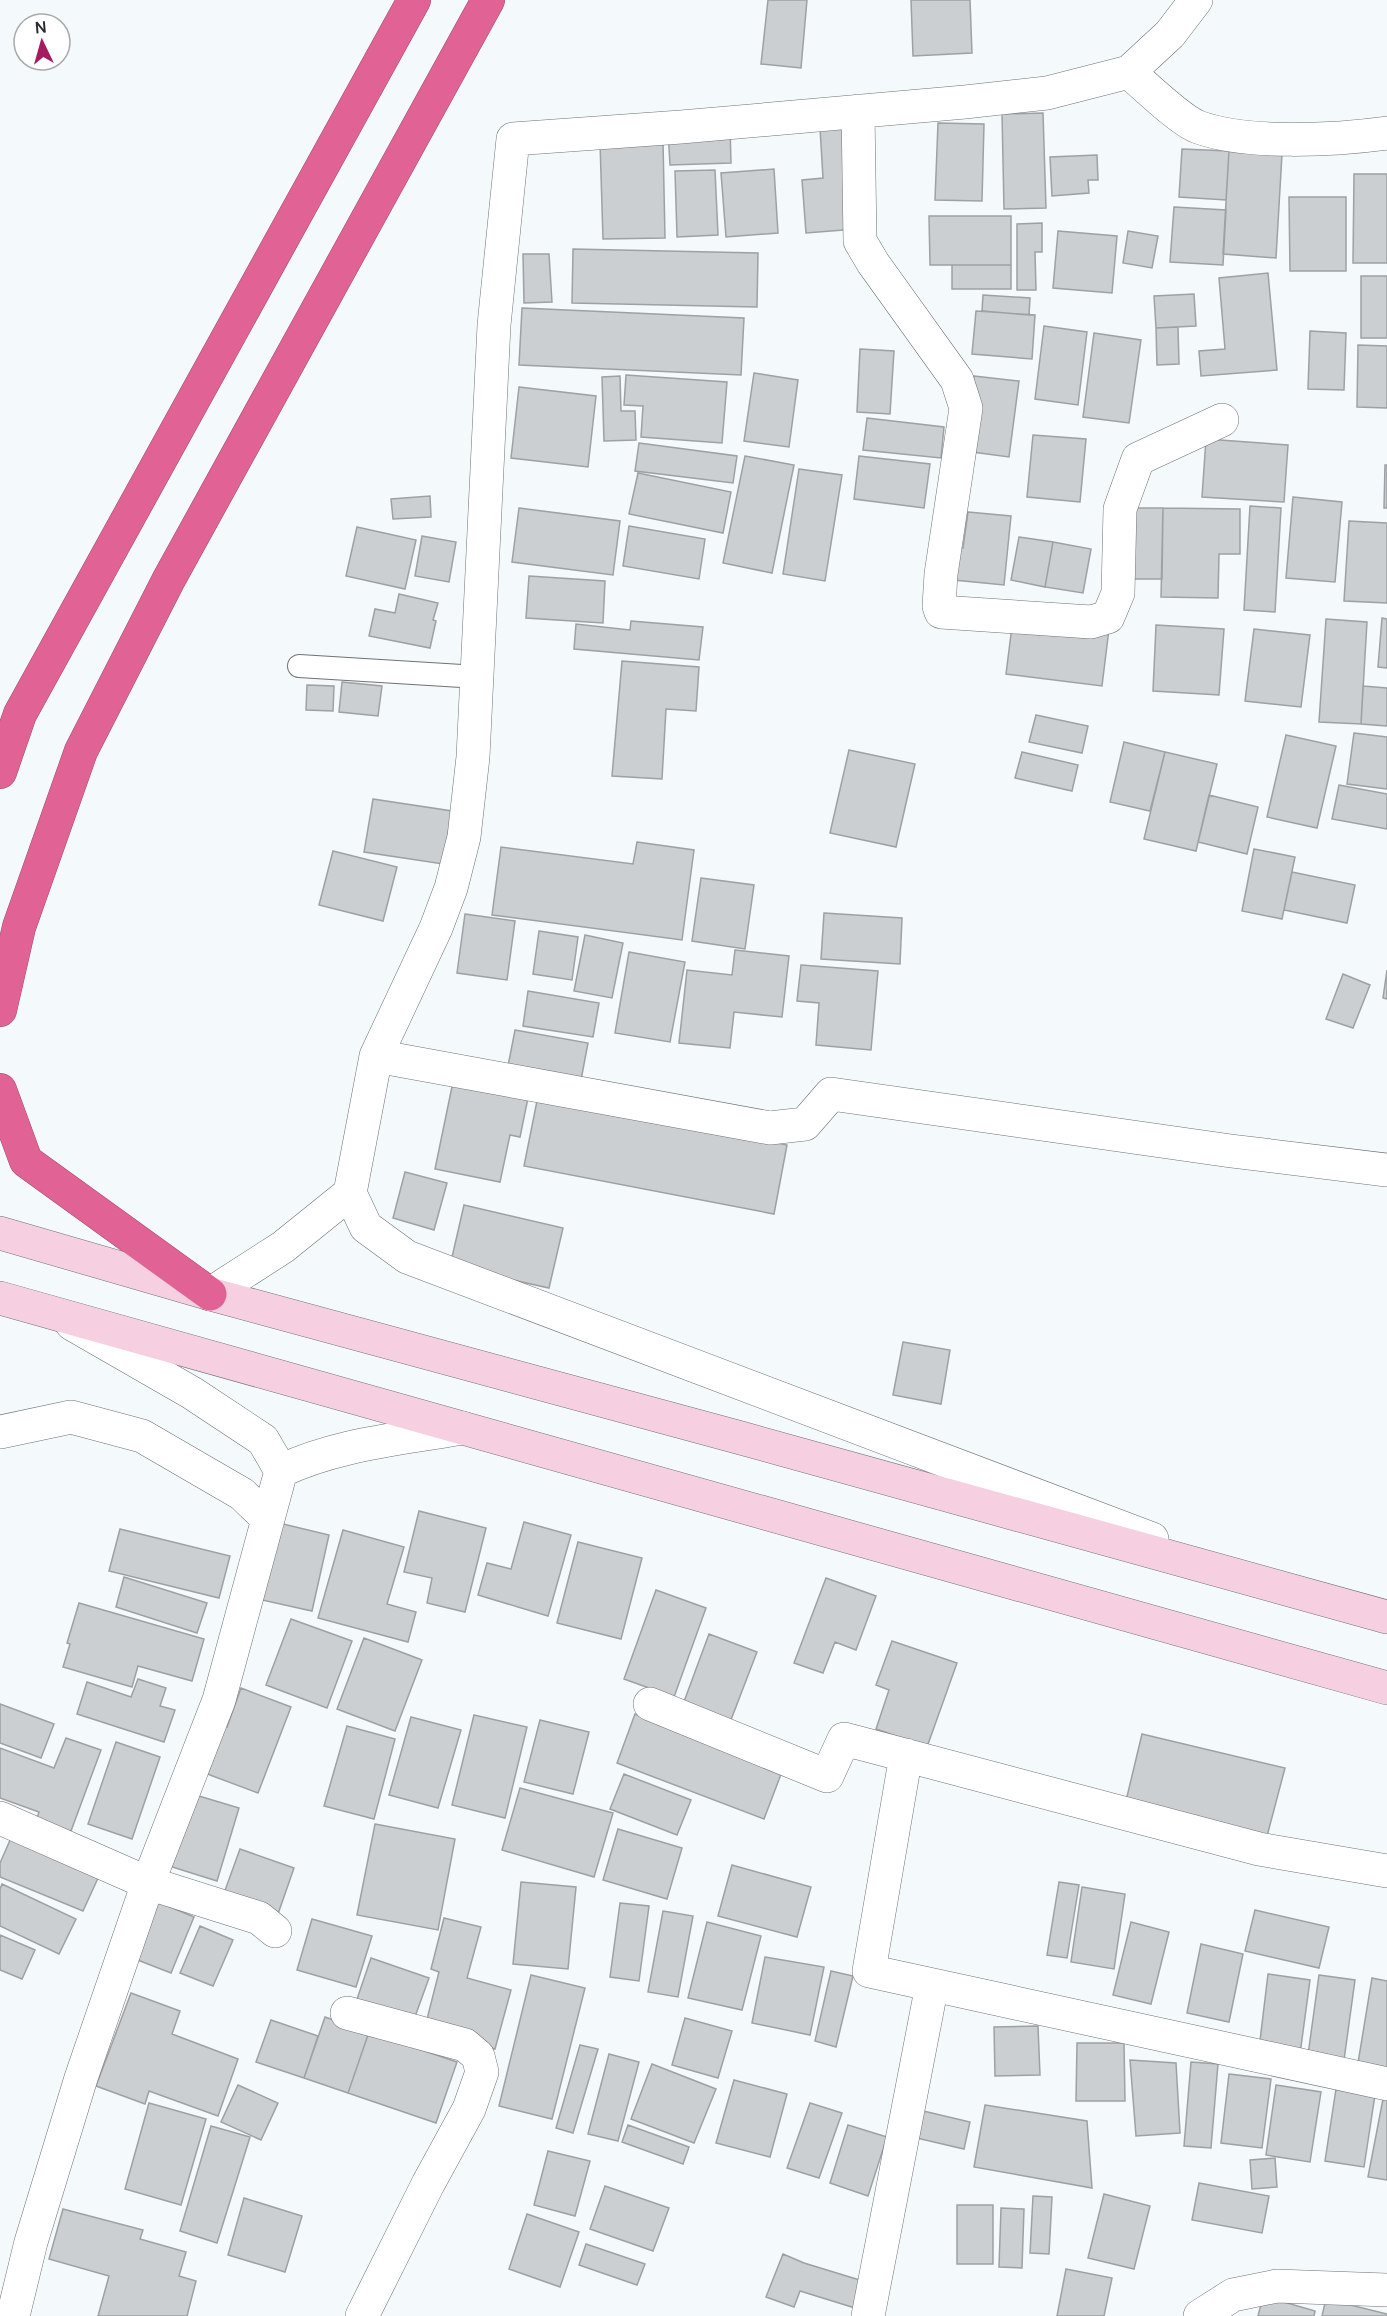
<svg xmlns="http://www.w3.org/2000/svg" width="1387" height="2316" font-family="Manrope,sans-serif">
<rect width="100%" height="100%" fill="#f4f9fc"/>
<path fill="#cbcfd2" stroke="#9da1a4" stroke-width="1.5" d="M 768,0 L 807,0 L 801,68 L 761,64 Z
M 911,0 L 970,0 L 972,53 L 913,56 Z
M 1043,113 L 1046,208 L 1004,209 L 1002,114 Z
M 938,123 L 984,124 L 982,201 L 935,200 Z
M 847,125 L 856,229 L 806,233 L 802,180 L 823,178 L 820,128 Z
M 730,127 L 731,163 L 670,165 L 668,130 Z
M 663,141 L 665,238 L 603,239 L 600,143 Z
M 1182,149 L 1229,151 L 1226,200 L 1179,197 Z
M 1229,151 L 1282,154 L 1276,258 L 1223,254 Z
M 1097,155 L 1098,180 L 1088,180 L 1089,193 L 1052,196 L 1050,157 Z
M 774,169 L 778,233 L 726,237 L 721,173 Z
M 715,170 L 718,235 L 677,237 L 675,171 Z
M 1354,174 L 1387,174 L 1387,263 L 1353,263 Z
M 1289,197 L 1346,197 L 1346,271 L 1290,271 Z
M 1174,207 L 1226,210 L 1223,265 L 1170,262 Z
M 929,216 L 1011,216 L 1011,265 L 930,265 Z
M 1042,223 L 1042,252 L 1035,252 L 1036,290 L 1017,290 L 1017,224 Z
M 1058,231 L 1117,236 L 1112,293 L 1053,288 Z
M 1128,231 L 1158,236 L 1152,268 L 1123,263 Z
M 573,249 L 758,253 L 757,307 L 572,303 Z
M 523,254 L 549,254 L 552,302 L 524,303 Z
M 952,265 L 1011,265 L 1011,289 L 952,289 Z
M 1268,273 L 1277,370 L 1201,376 L 1199,351 L 1225,349 L 1219,278 Z
M 1361,276 L 1387,276 L 1387,338 L 1361,338 Z
M 1194,294 L 1196,326 L 1156,328 L 1154,296 Z
M 983,295 L 1030,298 L 1029,315 L 982,311 Z
M 522,308 L 744,318 L 741,375 L 519,365 Z
M 976,311 L 1035,315 L 1032,359 L 972,354 Z
M 1044,326 L 1087,332 L 1078,405 L 1035,399 Z
M 1178,327 L 1179,364 L 1157,365 L 1156,328 Z
M 1310,331 L 1346,333 L 1344,390 L 1308,389 Z
M 1094,333 L 1141,340 L 1129,423 L 1083,417 Z
M 1358,345 L 1387,346 L 1387,408 L 1357,407 Z
M 860,349 L 894,351 L 890,414 L 857,412 Z
M 754,373 L 798,380 L 789,447 L 744,441 Z
M 626,375 L 727,382 L 722,443 L 641,437 L 643,406 L 624,405 Z
M 620,376 L 621,411 L 635,411 L 636,440 L 604,441 L 602,377 Z
M 974,376 L 1019,381 L 1009,457 L 965,451 Z
M 519,387 L 596,396 L 588,467 L 511,458 Z
M 867,418 L 944,427 L 941,458 L 863,450 Z
M 1033,435 L 1086,439 L 1080,502 L 1027,497 Z
M 1206,439 L 1288,445 L 1284,502 L 1202,497 Z
M 639,443 L 737,456 L 733,483 L 635,471 Z
M 745,456 L 794,465 L 772,573 L 723,563 Z
M 859,456 L 930,464 L 924,508 L 854,499 Z
M 1385,465 L 1387,465 L 1387,508 L 1384,508 Z
M 799,469 L 842,475 L 825,581 L 783,574 Z
M 638,473 L 731,492 L 723,533 L 629,514 Z
M 430,496 L 431,517 L 393,519 L 391,499 Z
M 1293,497 L 1342,502 L 1335,582 L 1286,578 Z
M 1250,506 L 1281,508 L 1275,612 L 1244,610 Z
M 519,508 L 620,521 L 613,575 L 512,562 Z
M 1128,508 L 1163,508 L 1162,579 L 1127,579 Z
M 1163,508 L 1240,509 L 1240,554 L 1219,554 L 1218,598 L 1161,597 Z
M 968,512 L 1011,516 L 1004,585 L 954,580 L 958,548 L 963,548 Z
M 1349,521 L 1387,523 L 1387,603 L 1344,601 Z
M 629,526 L 705,539 L 699,579 L 623,566 Z
M 357,527 L 416,540 L 405,589 L 346,576 Z
M 422,536 L 456,542 L 449,582 L 415,576 Z
M 1019,537 L 1053,542 L 1045,587 L 1011,580 Z
M 1053,542 L 1091,549 L 1083,593 L 1045,587 Z
M 529,576 L 605,581 L 603,623 L 526,618 Z
M 399,594 L 438,603 L 433,620 L 436,621 L 430,648 L 369,636 L 375,609 L 395,613 Z
M 1013,618 L 1109,629 L 1102,686 L 1006,674 Z
M 1382,618 L 1387,619 L 1387,668 L 1378,667 Z
M 1326,619 L 1367,622 L 1361,724 L 1319,722 Z
M 631,621 L 703,627 L 699,660 L 574,649 L 576,624 L 630,630 Z
M 1156,625 L 1224,629 L 1219,695 L 1153,691 Z
M 1254,629 L 1310,635 L 1301,707 L 1245,701 Z
M 622,661 L 699,667 L 696,711 L 666,709 L 662,779 L 612,776 Z
M 342,682 L 382,686 L 378,716 L 339,712 Z
M 307,685 L 334,686 L 333,711 L 306,710 Z
M 1363,686 L 1387,688 L 1387,726 L 1361,724 Z
M 1036,715 L 1088,726 L 1082,753 L 1029,742 Z
M 1354,733 L 1387,737 L 1387,789 L 1347,784 Z
M 1286,735 L 1336,746 L 1317,828 L 1267,817 Z
M 1124,742 L 1165,752 L 1150,811 L 1110,802 Z
M 849,750 L 915,764 L 896,847 L 830,833 Z
M 1022,752 L 1078,765 L 1072,791 L 1015,778 Z
M 1165,752 L 1217,764 L 1196,851 L 1144,839 Z
M 1339,785 L 1387,794 L 1387,829 L 1332,819 Z
M 1209,795 L 1258,807 L 1247,854 L 1198,842 Z
M 373,799 L 452,811 L 443,864 L 364,852 Z
M 637,842 L 694,850 L 682,940 L 492,915 L 501,847 L 633,864 Z
M 1254,849 L 1295,857 L 1282,919 L 1242,911 Z
M 333,851 L 397,867 L 383,921 L 319,905 Z
M 1292,872 L 1355,885 L 1347,923 L 1284,910 Z
M 701,878 L 754,885 L 745,949 L 692,941 Z
M 824,913 L 902,918 L 900,964 L 821,959 Z
M 465,914 L 515,921 L 507,980 L 457,973 Z
M 539,931 L 578,937 L 572,980 L 533,974 Z
M 585,935 L 623,943 L 612,998 L 574,991 Z
M 735,950 L 789,956 L 782,1017 L 734,1012 L 730,1048 L 679,1043 L 687,970 L 732,975 Z
M 629,952 L 685,962 L 670,1042 L 615,1033 Z
M 801,965 L 878,971 L 871,1050 L 816,1045 L 819,1003 L 797,1001 Z
M 1387,970 L 1387,999 L 1383,998 Z
M 1343,974 L 1370,985 L 1353,1028 L 1326,1019 Z
M 528,991 L 599,1003 L 593,1037 L 523,1026 Z
M 515,1030 L 588,1043 L 581,1080 L 508,1066 Z
M 454,1077 L 529,1093 L 520,1137 L 510,1135 L 500,1182 L 435,1169 Z
M 538,1096 L 787,1145 L 774,1214 L 524,1166 Z
M 405,1172 L 447,1183 L 434,1230 L 393,1218 Z
M 464,1205 L 563,1228 L 549,1288 L 450,1266 Z
M 903,1342 L 950,1350 L 941,1404 L 893,1395 Z
M 419,1511 L 486,1528 L 465,1612 L 427,1603 L 432,1578 L 404,1572 Z
M 524,1522 L 571,1535 L 548,1616 L 478,1595 L 487,1563 L 511,1569 Z
M 279,1523 L 329,1535 L 312,1611 L 262,1600 Z
M 120,1529 L 230,1556 L 219,1598 L 109,1571 Z
M 343,1530 L 404,1547 L 387,1604 L 416,1612 L 408,1642 L 318,1618 Z
M 578,1542 L 642,1558 L 621,1639 L 557,1623 Z
M 124,1577 L 207,1603 L 197,1633 L 116,1607 Z
M 826,1578 L 876,1596 L 856,1650 L 835,1642 L 823,1673 L 794,1663 Z
M 656,1590 L 706,1608 L 674,1697 L 624,1679 Z
M 79,1603 L 204,1639 L 192,1681 L 138,1666 L 132,1687 L 63,1667 L 70,1644 L 67,1643 Z
M 291,1619 L 352,1641 L 327,1708 L 266,1685 Z
M 709,1634 L 757,1652 L 729,1725 L 682,1707 Z
M 364,1638 L 422,1660 L 395,1731 L 337,1709 Z
M 892,1641 L 957,1663 L 927,1747 L 876,1729 L 889,1690 L 876,1685 Z
M 138,1679 L 166,1688 L 160,1706 L 175,1710 L 164,1742 L 77,1714 L 87,1682 L 131,1697 Z
M 241,1688 L 291,1707 L 258,1793 L 210,1775 L 198,1768 L 215,1722 L 227,1727 Z
M 0,1704 L 54,1724 L 41,1758 L 0,1743 Z
M 635,1714 L 783,1769 L 764,1819 L 617,1763 Z
M 474,1715 L 527,1727 L 505,1818 L 452,1805 Z
M 411,1717 L 461,1730 L 438,1808 L 389,1795 Z
M 540,1720 L 589,1732 L 573,1794 L 524,1782 Z
M 347,1726 L 395,1739 L 374,1819 L 324,1806 Z
M 1142,1734 L 1285,1768 L 1266,1840 L 1125,1805 Z
M 66,1738 L 101,1750 L 68,1839 L 34,1827 L 39,1812 L 0,1798 L 0,1748 L 54,1768 Z
M 116,1742 L 160,1757 L 132,1839 L 88,1824 Z
M 624,1774 L 691,1800 L 677,1835 L 610,1809 Z
M 520,1788 L 613,1813 L 594,1877 L 502,1850 Z
M 189,1793 L 239,1808 L 217,1881 L 166,1865 Z
M 375,1824 L 455,1839 L 438,1930 L 357,1915 Z
M 618,1829 L 682,1848 L 667,1899 L 603,1880 Z
M 11,1838 L 99,1876 L 83,1911 L 0,1877 L 0,1863 Z
M 240,1849 L 294,1868 L 278,1914 L 223,1896 Z
M 732,1865 L 811,1887 L 797,1937 L 718,1916 Z
M 521,1882 L 576,1887 L 568,1969 L 513,1964 Z
M 1059,1882 L 1079,1885 L 1067,1958 L 1047,1955 Z
M 2,1884 L 76,1919 L 59,1954 L 0,1926 L 0,1889 Z
M 1082,1887 L 1125,1894 L 1114,1969 L 1071,1962 Z
M 158,1902 L 194,1917 L 171,1973 L 135,1959 Z
M 620,1903 L 649,1906 L 639,1981 L 610,1977 Z
M 1255,1910 L 1329,1927 L 1319,1968 L 1245,1951 Z
M 663,1911 L 693,1916 L 678,1997 L 648,1992 Z
M 444,1918 L 481,1927 L 467,1978 L 511,1990 L 495,2049 L 424,2031 L 439,1972 L 431,1969 Z
M 312,1919 L 372,1936 L 356,1987 L 297,1970 Z
M 707,1922 L 761,1936 L 742,2010 L 688,1998 Z
M 1131,1922 L 1169,1932 L 1151,2004 L 1113,1995 Z
M 200,1926 L 233,1940 L 213,1986 L 180,1973 Z
M 0,1935 L 35,1950 L 22,1979 L 0,1970 Z
M 1201,1944 L 1243,1954 L 1229,2022 L 1187,2013 Z
M 765,1957 L 824,1967 L 810,2035 L 752,2023 Z
M 371,1958 L 429,1978 L 412,2025 L 355,2005 Z
M 831,1971 L 853,1976 L 836,2047 L 815,2041 Z
M 1268,1974 L 1310,1980 L 1300,2054 L 1259,2049 Z
M 531,1975 L 585,1988 L 552,2119 L 499,2106 Z
M 1319,1975 L 1355,1980 L 1344,2060 L 1308,2055 Z
M 1372,1978 L 1387,1981 L 1387,2075 L 1357,2069 Z
M 131,1993 L 180,2011 L 172,2034 L 238,2059 L 218,2116 L 149,2091 L 145,2104 L 96,2086 Z
M 325,2017 L 369,2032 L 348,2093 L 304,2078 Z
M 685,2018 L 732,2031 L 718,2078 L 672,2065 Z
M 271,2020 L 318,2036 L 304,2078 L 256,2062 Z
M 1038,2026 L 1040,2075 L 995,2076 L 994,2027 Z
M 369,2032 L 457,2062 L 436,2123 L 348,2093 Z
M 1077,2043 L 1124,2043 L 1125,2101 L 1076,2101 Z
M 580,2045 L 598,2049 L 573,2133 L 556,2128 Z
M 609,2054 L 639,2062 L 618,2141 L 588,2134 Z
M 1130,2060 L 1176,2063 L 1180,2133 L 1136,2136 Z
M 1191,2062 L 1218,2064 L 1211,2148 L 1184,2146 Z
M 652,2064 L 716,2089 L 694,2143 L 631,2119 Z
M 1229,2074 L 1271,2079 L 1262,2148 L 1221,2143 Z
M 734,2080 L 787,2094 L 770,2157 L 716,2143 Z
M 238,2085 L 278,2103 L 261,2140 L 221,2122 Z
M 1276,2085 L 1321,2092 L 1310,2162 L 1266,2155 Z
M 1336,2089 L 1375,2095 L 1364,2167 L 1325,2161 Z
M 1383,2099 L 1387,2099 L 1387,2180 L 1368,2177 Z
M 149,2103 L 206,2119 L 181,2205 L 125,2189 Z
M 810,2103 L 842,2113 L 819,2178 L 787,2168 Z
M 985,2105 L 1087,2121 L 1092,2188 L 974,2167 Z
M 915,2109 L 970,2122 L 964,2149 L 908,2136 Z
M 628,2125 L 689,2147 L 683,2164 L 622,2142 Z
M 848,2125 L 887,2137 L 868,2196 L 830,2183 Z
M 211,2126 L 250,2137 L 217,2243 L 180,2231 Z
M 548,2151 L 590,2161 L 575,2216 L 534,2205 Z
M 1275,2158 L 1277,2187 L 1252,2189 L 1250,2160 Z
M 1199,2183 L 1269,2196 L 1262,2233 L 1192,2220 Z
M 605,2186 L 669,2208 L 653,2251 L 590,2229 Z
M 1104,2194 L 1150,2206 L 1134,2269 L 1088,2258 Z
M 1033,2196 L 1052,2197 L 1049,2254 L 1030,2253 Z
M 244,2198 L 302,2216 L 285,2272 L 228,2255 Z
M 957,2205 L 993,2205 L 993,2264 L 957,2264 Z
M 1001,2208 L 1024,2209 L 1022,2268 L 999,2267 Z
M 63,2209 L 143,2230 L 140,2239 L 186,2252 L 179,2276 L 196,2281 L 187,2316 L 98,2316 L 109,2276 L 49,2259 Z
M 527,2214 L 579,2232 L 560,2287 L 509,2269 Z
M 586,2244 L 645,2264 L 637,2285 L 579,2265 Z
M 783,2254 L 804,2263 L 863,2281 L 855,2308 L 800,2291 L 794,2307 L 766,2297 Z
M 1066,2269 L 1112,2278 L 1104,2316 L 1057,2316 Z
M 1263,2296 L 1315,2311 L 1314,2316 L 1258,2316 Z
M 1326,2299 L 1387,2314 L 1387,2316 L 1322,2316 Z"/>
<g fill="none" stroke-linecap="round" stroke-linejoin="round">
<defs>
<path id="service" d="M 299,666 L 478,677"/>
<path id="minor" d="M 1129,72 C 1145,86 1180,120 1198,127 C 1247,145 1335,140 1387,133
M 858,111 L 860,241 L 873,263 L 957,380 L 966,408 L 941,574 L 939,606 L 941,612 L 1091,622 L 1108,617 L 1118,593 L 1120,509 L 1138,459 L 1222,420
M 376,1056 L 770,1128 L 805,1124 L 831,1094 L 1231,1151 L 1387,1170
M 210,1294 L 283,1247 L 350,1193
M 0,1432 L 71,1417 L 142,1436 L 242,1494 L 268,1519
M 281,1471 C 337,1444 402,1439 462,1428
M 1152,1539 L 407,1257 L 366,1227 L 350,1193 L 376,1056 L 436,928 L 451,888 L 464,837 L 473,757 L 494,325 L 513,139 L 681,127 L 965,102 L 1047,93 L 1129,72 L 1170,34 L 1196,0
M 650,1704 L 827,1776 L 844,1739 L 1259,1849 L 1387,1871
M 906,1755 L 869,1971 L 1387,2084
M 0,1818 L 148,1883 L 259,1918 L 275,1931
M 347,2013 L 465,2045 L 478,2056 L 482,2072 L 469,2109 L 428,2184 L 362,2316
M 13,2316 L 31,2242 L 81,2078 L 148,1883 L 219,1700 L 281,1471 L 263,1440 L 192,1393 L 72,1324
M 868,2316 L 932,1985
M 1200,2316 L 1233,2295 L 1277,2286 L 1387,2290"/>
<path id="secondary" d="M 0,1233 L 210,1294 L 741,1438 L 1387,1617
M 0,1298 L 1387,1688"/>
<path id="motorway" d="M 0,772 L 20,714 L 414,0
M 0,1010 L 19,927 L 81,751 L 169,579 L 488,0
M 0,1090 L 26,1161 L 210,1294"/>
</defs>
<use href="#service" stroke="#6f7275" stroke-width="24"/>
<use href="#minor" stroke="#6f7275" stroke-width="34"/>
<use href="#secondary" stroke="#6f7275" stroke-width="34"/>
<use href="#motorway" stroke="#a04f71" stroke-width="34"/>
<use href="#service" stroke="#fff" stroke-width="22"/>
<use href="#minor" stroke="#fff" stroke-width="33"/>
<use href="#secondary" stroke="#f6d0e0" stroke-width="33"/>
<use href="#motorway" stroke="#e16396" stroke-width="33"/>
</g>
<g transform="translate(42 42) rotate(355)"><circle r="28" fill="#ffffff" stroke="#a9aaaa" stroke-width="1.5"/>
<path d="M0-4.5L10 22L0 15L-10 22Z" fill="#a61a60"/>
<text y="-9" font-size="16" font-weight="bold" text-anchor="middle" fill="#282a2b">N</text>
</g>
</svg>
